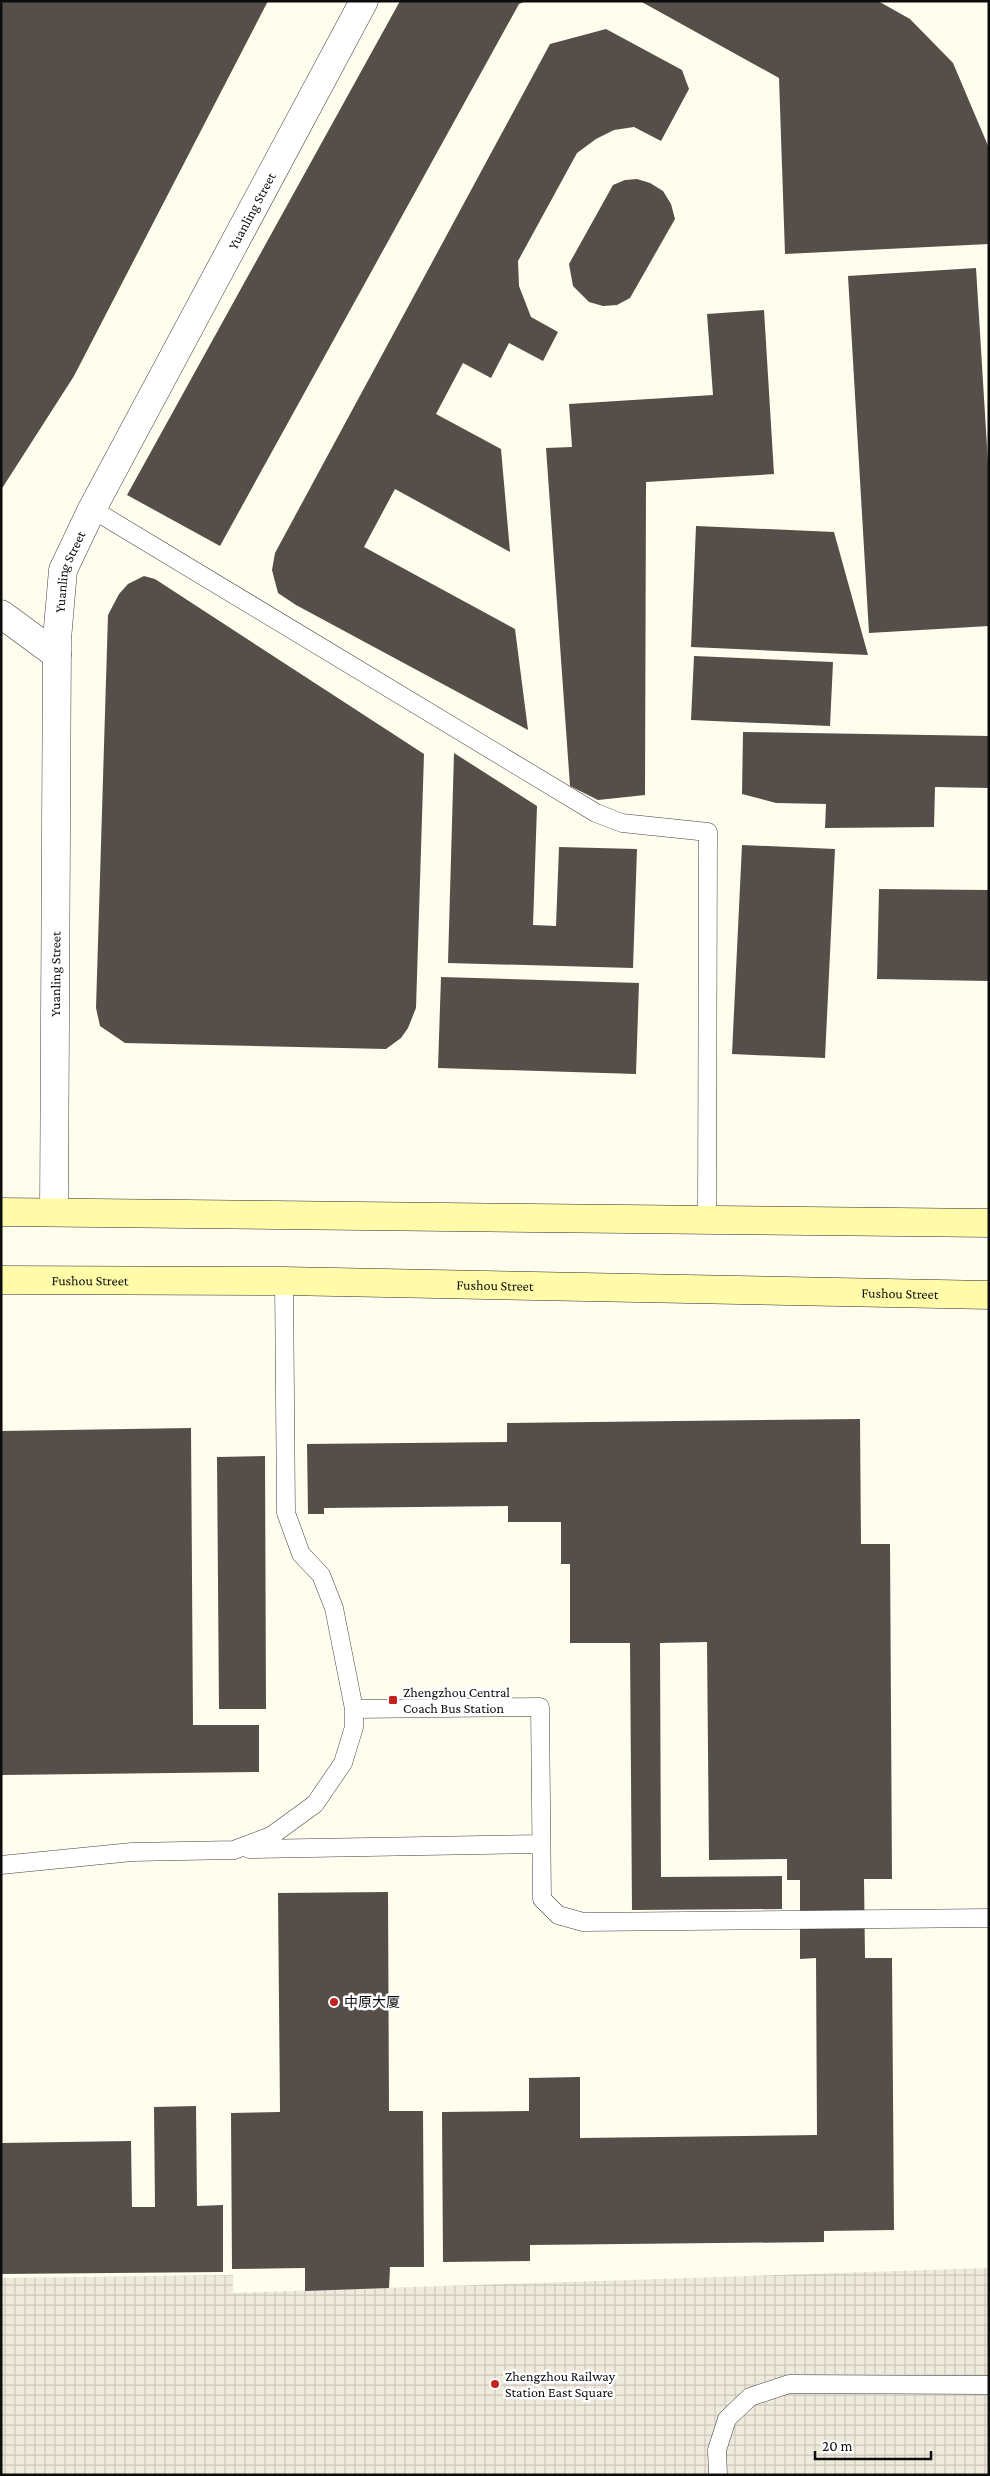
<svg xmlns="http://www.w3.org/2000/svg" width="990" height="2476" font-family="'Crimson Pro','Noto Sans SC',serif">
<defs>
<pattern id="plaza-grid" width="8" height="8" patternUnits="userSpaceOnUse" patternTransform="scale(1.25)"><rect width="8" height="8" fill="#efebdc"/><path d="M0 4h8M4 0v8" fill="none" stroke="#ccc8bc"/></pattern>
</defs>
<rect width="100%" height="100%" fill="#fffded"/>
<path fill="url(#plaza-grid)" d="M 989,2268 L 989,2475 L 1,2475 L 1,2278 L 233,2275 L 233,2293 Z"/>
<path fill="#564f49" d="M 1,1 L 268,1 L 74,376 L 1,490 Z
M 400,1 L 526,1 L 519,4 L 220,546 L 127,495 Z
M 640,1 L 878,1 L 910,19 L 953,63 L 989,148 L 989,244 L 785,254 L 779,78 Z
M 606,29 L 682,70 L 689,89 L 661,141 L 634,127 L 614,130 L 596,139 L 577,153 L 518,261 L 519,286 L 531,317 L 558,332 L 543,361 L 509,343 L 491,378 L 463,363 L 436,414 L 501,449 L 510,552 L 395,489 L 364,547 L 515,629 L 528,730 L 296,605 L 278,593 L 272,570 L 275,553 L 550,44 Z
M 637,179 L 650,183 L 663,191 L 671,204 L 675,219 L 630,298 L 617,305 L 603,306 L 589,302 L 573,286 L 569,264 L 613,185 L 625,180 Z
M 976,268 L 989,479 L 989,626 L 869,633 L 848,276 Z
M 764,310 L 774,474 L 646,482 L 645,795 L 598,800 L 570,786 L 546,448 L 572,447 L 569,404 L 713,395 L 707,314 Z
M 696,526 L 834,532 L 868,655 L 691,647 Z
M 144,576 L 155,579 L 424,754 L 416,1008 L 408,1028 L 401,1038 L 386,1049 L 125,1043 L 100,1026 L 96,1008 L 108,615 L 119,594 L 128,584 Z
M 694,656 L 833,662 L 830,726 L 691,720 Z
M 743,732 L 989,736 L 989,788 L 935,787 L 934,827 L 825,828 L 826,804 L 776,803 L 742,794 Z
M 454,753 L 537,806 L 533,925 L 556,926 L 559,847 L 637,849 L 633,968 L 448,963 Z
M 742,845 L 835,849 L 825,1058 L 732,1054 Z
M 879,889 L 989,890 L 989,981 L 877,979 Z
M 441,977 L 639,983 L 636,1074 L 438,1068 Z
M 860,1419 L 861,1544 L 890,1544 L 892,1879 L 864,1879 L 865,1958 L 892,1958 L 894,2230 L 824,2231 L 824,2242 L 530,2245 L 530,2261 L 443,2262 L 442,2112 L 529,2111 L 529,2078 L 580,2077 L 580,2138 L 817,2135 L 816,1958 L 800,1959 L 800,1880 L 787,1880 L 787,1859 L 709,1860 L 707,1642 L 660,1643 L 661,1877 L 782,1876 L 782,1909 L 632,1910 L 630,1643 L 570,1643 L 570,1564 L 561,1564 L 561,1522 L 508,1522 L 508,1506 L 324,1508 L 324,1514 L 308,1514 L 307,1444 L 507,1442 L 507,1423 Z
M 191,1428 L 193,1725 L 259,1725 L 259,1772 L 1,1775 L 1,1431 Z
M 265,1456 L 266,1709 L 219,1709 L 217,1457 Z
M 388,1892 L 389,2111 L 423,2111 L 424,2267 L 390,2267 L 389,2288 L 305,2291 L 305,2268 L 232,2269 L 231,2113 L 280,2112 L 278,1893 Z
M 196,2106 L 197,2206 L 223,2205 L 223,2272 L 1,2274 L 1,2143 L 131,2141 L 132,2207 L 155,2207 L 154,2107 Z"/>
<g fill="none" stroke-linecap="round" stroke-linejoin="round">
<defs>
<path id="service" d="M 92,509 L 596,813 L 622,823 L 708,832 L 707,1221
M 354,1709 L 540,1707 L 542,1899 L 558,1915 L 583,1922 L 989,1918
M 249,1849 L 541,1844
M 1,1865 L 132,1852 L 234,1850 L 271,1836 L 315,1804 L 343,1763 L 354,1727 L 354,1709 L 334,1608 L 321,1575 L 301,1554 L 286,1513 L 284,1281
M 718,2475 L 717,2450 L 727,2419 L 750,2397 L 789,2384 L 989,2385"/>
<g id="minor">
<path d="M 1,614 L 57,655"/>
<path id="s1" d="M 54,1212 L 57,639 L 63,570 L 92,509 L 364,1"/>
</g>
<g id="secondary">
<path d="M 1,1212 L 989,1223"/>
<path id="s2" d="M 1,1280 L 284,1281 L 989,1295"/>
</g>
</defs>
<use href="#service" stroke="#404040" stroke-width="19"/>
<use href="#minor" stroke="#404040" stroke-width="29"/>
<use href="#secondary" stroke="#2f2f2f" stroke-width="29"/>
<use href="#service" stroke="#fff" stroke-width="18"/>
<use href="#minor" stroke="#fff" stroke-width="28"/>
<use href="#secondary" stroke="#fffba8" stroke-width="28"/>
</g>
<g fill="#c5211d" stroke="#fff" stroke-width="2">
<rect x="388" y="1695" width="10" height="10" rx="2.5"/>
<circle cx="334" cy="2002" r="5"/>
<circle cx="495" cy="2384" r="5"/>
</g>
<g text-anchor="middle" stroke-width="5" stroke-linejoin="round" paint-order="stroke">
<g font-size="14" fill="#0d0d0d" stroke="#fff">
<text dy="5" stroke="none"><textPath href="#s1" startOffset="1048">Yuanling Street</textPath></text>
<text dy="5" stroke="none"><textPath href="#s1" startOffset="642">Yuanling Street</textPath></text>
<text dy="5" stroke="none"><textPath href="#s1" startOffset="238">Yuanling Street</textPath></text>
<text dy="5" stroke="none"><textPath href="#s2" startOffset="89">Fushou Street</textPath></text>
<text dy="5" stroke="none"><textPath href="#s2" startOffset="494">Fushou Street</textPath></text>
<text dy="5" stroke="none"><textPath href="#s2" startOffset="899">Fushou Street</textPath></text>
</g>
<g font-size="14" fill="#0d0d0d" stroke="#fff" text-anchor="start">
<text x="403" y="1697">Zhengzhou Central<tspan x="403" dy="16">Coach Bus Station</tspan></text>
<text x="344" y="2007">中原大厦</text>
<text x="505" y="2381">Zhengzhou Railway<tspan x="505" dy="16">Station East Square</tspan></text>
</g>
</g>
<rect width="990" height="2476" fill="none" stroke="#0d0d0d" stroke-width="5"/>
<path d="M815 2451v8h116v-8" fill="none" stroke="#0d0d0d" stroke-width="2.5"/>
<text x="822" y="2451" font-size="15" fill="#0d0d0d" stroke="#ffffff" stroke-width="4" paint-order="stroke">20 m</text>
</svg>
